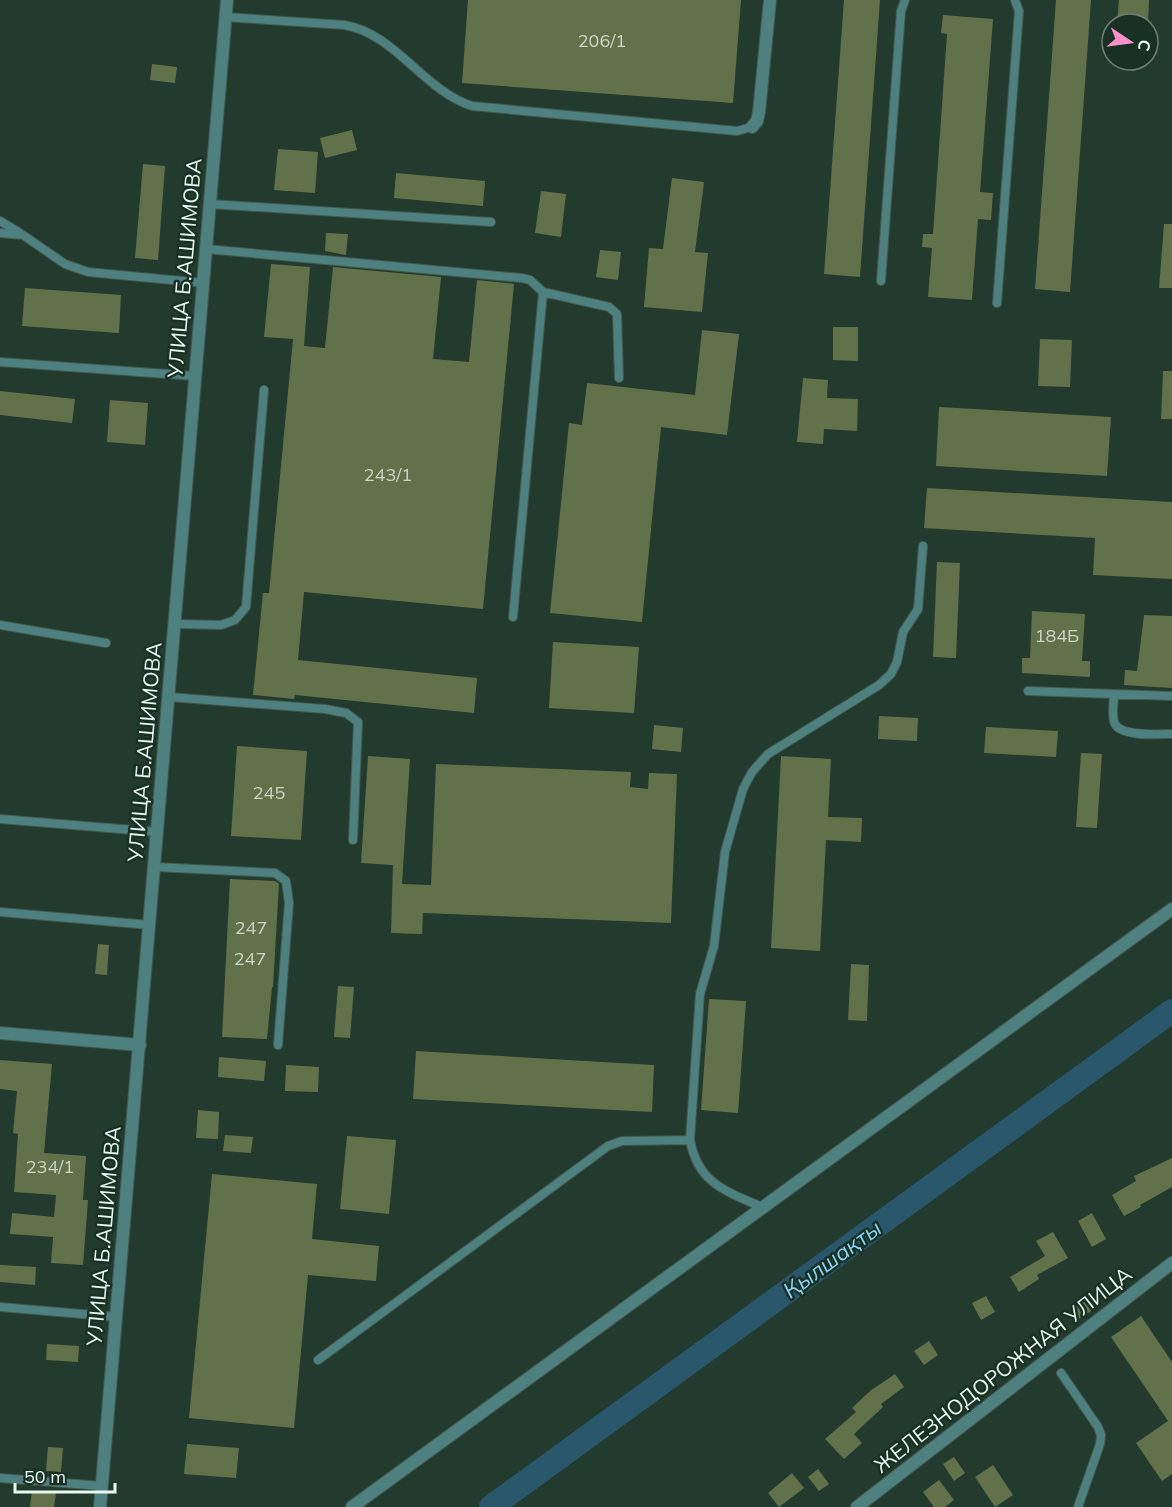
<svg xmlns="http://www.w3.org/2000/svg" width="1172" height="1507" font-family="Mulish,sans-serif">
<rect width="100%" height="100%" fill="#233b2f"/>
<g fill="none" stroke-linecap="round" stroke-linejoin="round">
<path stroke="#2a576c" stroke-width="24" d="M 491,1507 L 1172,1011"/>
</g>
<path fill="#61714a" d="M 468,0 L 741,0 L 733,103 L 462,83 Z
M 844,0 L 880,0 L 860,277 L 824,274 Z
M 1056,0 L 1091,0 L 1070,292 L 1035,289 Z
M 1119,0 L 1149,0 L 1148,24 L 1117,24 Z
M 943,15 L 993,19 L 980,192 L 993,193 L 991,220 L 978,219 L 972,300 L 928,297 L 932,248 L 922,247 L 923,234 L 933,234 L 947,34 L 941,33 Z
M 152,64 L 177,67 L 175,83 L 150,80 Z
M 352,130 L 357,150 L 325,158 L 320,138 Z
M 278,149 L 318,152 L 315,193 L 274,190 Z
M 143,164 L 165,166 L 158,260 L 135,258 Z
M 396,173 L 485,181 L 483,206 L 394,198 Z
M 672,178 L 704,182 L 695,252 L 708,253 L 702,312 L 644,307 L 649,248 L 663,249 Z
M 541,191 L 566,194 L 561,237 L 535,233 Z
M 1164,224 L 1172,224 L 1172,288 L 1159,288 Z
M 326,233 L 348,234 L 346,255 L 325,251 Z
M 600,250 L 621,252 L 618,280 L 596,277 Z
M 271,264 L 310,267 L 304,346 L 325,348 L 333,267 L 441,277 L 433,359 L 469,362 L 477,280 L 514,284 L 483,609 L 304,592 L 298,660 L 477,678 L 474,713 L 295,695 L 294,699 L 253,695 L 263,593 L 269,593 L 293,339 L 264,337 Z
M 25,288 L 121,295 L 119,333 L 22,326 Z
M 833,327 L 858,327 L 858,361 L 833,360 Z
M 702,330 L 739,334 L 727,435 L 661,427 L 642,622 L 550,613 L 569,423 L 582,425 L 587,383 L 695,395 Z
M 1040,339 L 1072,340 L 1070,387 L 1038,386 Z
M 1163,371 L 1172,371 L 1172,419 L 1161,419 Z
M 803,378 L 828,380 L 827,398 L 858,399 L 857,431 L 824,429 L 823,444 L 797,442 Z
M 0,391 L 75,399 L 72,423 L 0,415 Z
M 110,400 L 148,403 L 145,445 L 107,442 Z
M 939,407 L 1111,417 L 1107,476 L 936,466 Z
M 927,488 L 1172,502 L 1172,579 L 1093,575 L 1095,538 L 924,528 Z
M 937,562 L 960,563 L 956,658 L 933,657 Z
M 1032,611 L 1085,614 L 1082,661 L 1090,661 L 1090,677 L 1022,673 L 1022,658 L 1030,658 Z
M 1144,615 L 1172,616 L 1172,688 L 1124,685 L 1125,670 L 1137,671 Z
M 553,642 L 639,647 L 634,713 L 549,708 Z
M 879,716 L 918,718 L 917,741 L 878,739 Z
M 654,725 L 683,728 L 681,752 L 652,749 Z
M 986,727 L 1058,731 L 1056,757 L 984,753 Z
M 237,746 L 307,751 L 301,840 L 231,836 Z
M 1081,753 L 1102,754 L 1097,828 L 1076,827 Z
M 368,756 L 410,759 L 402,884 L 431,885 L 436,764 L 631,772 L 630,787 L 648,789 L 649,773 L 677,774 L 671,923 L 423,913 L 422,934 L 391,933 L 393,865 L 361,863 Z
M 781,756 L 831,759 L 828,817 L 862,818 L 861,842 L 826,840 L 820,951 L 771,948 Z
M 230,879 L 275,881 L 279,884 L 273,987 L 272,987 L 267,1039 L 222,1037 Z
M 98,944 L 109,945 L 107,975 L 95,974 Z
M 851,964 L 869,965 L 867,1021 L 848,1020 Z
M 338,986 L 354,987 L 350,1038 L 334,1037 Z
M 709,999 L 746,1001 L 738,1113 L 701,1110 Z
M 416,1051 L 654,1065 L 652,1112 L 413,1099 Z
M 219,1057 L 266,1061 L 264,1081 L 218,1077 Z
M 0,1060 L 52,1064 L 44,1153 L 86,1156 L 83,1200 L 88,1200 L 83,1265 L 51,1263 L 53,1237 L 10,1234 L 12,1213 L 54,1217 L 56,1195 L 14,1192 L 18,1134 L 13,1133 L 17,1091 L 0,1089 Z
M 286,1065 L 319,1067 L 318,1092 L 285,1091 Z
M 198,1110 L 219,1112 L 218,1139 L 196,1138 Z
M 225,1135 L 253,1137 L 251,1153 L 223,1151 Z
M 347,1136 L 396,1140 L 389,1214 L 340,1209 Z
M 1172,1158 L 1172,1187 L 1140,1205 L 1141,1207 L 1124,1216 L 1112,1195 L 1136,1181 L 1134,1176 Z
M 212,1174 L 317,1184 L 312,1239 L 379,1246 L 376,1281 L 308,1275 L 294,1428 L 189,1418 Z
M 1092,1213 L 1106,1239 L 1092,1247 L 1078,1221 Z
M 1053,1232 L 1068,1258 L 1037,1275 L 1039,1279 L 1019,1292 L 1010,1277 L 1045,1256 L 1036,1241 Z
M 0,1265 L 36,1267 L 35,1285 L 0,1282 Z
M 986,1296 L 995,1312 L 981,1320 L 972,1303 Z
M 1091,1296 L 1098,1307 L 1078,1319 L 1071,1308 Z
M 1141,1316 L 1172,1362 L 1172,1474 L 1162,1481 L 1136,1443 L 1168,1421 L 1111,1337 Z
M 929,1341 L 938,1355 L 924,1365 L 914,1351 Z
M 47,1344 L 79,1346 L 78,1362 L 46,1360 Z
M 895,1374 L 904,1387 L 881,1404 L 883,1407 L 854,1434 L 862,1443 L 844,1459 L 825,1439 L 856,1412 L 852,1408 L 870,1391 Z
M 187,1444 L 239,1448 L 236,1478 L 184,1474 Z
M 48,1447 L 63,1448 L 61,1472 L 46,1471 Z
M 954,1457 L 965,1473 L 954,1481 L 943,1464 Z
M 993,1465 L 1013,1495 L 995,1507 L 975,1477 Z
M 818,1469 L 829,1484 L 819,1491 L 808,1477 Z
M 792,1473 L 804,1488 L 779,1507 L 768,1493 Z
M 939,1480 L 954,1500 L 945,1507 L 934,1507 L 923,1492 Z
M 32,1491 L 56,1493 L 54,1507 L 30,1507 Z"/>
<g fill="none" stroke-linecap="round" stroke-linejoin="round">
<defs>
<path id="service" d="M 225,17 L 344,25 C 395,33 423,90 472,106 L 737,131 L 752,127
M 210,204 L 491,222
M 0,221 L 20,233
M 0,233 L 23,235 L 65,264 L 88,272 L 203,283
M 206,249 L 522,278 L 530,280 L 543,292 L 513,617
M 881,281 L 901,11 L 905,0
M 543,292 L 609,307 L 617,314 L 619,378
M 997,303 L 1019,11 L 1015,0
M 0,362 L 195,376
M 175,624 L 221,625 L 235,620 L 246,607 L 264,390
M 0,625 L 106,643
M 1028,691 L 1172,696
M 1114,694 C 1114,703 1111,716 1115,724 C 1122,737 1159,734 1172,734
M 169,697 L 325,709 L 346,713 L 358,722 L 353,840
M 0,819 L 157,832
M 155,867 L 275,873 L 286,881 L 289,903 L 278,1045
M 0,912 L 150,925
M 762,1207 C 725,1191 698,1183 690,1140 L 700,994 L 714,946 L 725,852 L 743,789 L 752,772 L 768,754 L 879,685 L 891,674 L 897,662 L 903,632 L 918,609 L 923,546
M 0,1307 L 117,1317
M 318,1360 L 608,1146 L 622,1141 L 690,1140
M 1061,1373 L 1098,1427 L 1101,1435 L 1100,1444 L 1078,1507
M 0,1478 L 102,1486"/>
<path id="minor" d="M 752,127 L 757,121 L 759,112 L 770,0
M 857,1507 L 1172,1263"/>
<path id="tertiary" d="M 0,1033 L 140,1045
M 100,1507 L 227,0
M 352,1507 L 1172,909"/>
</defs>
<use href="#service" stroke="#43594e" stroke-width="10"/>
<use href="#minor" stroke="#43594e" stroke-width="14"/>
<use href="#tertiary" stroke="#43594e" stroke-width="14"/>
<use href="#service" stroke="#4e8080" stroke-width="8"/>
<use href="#minor" stroke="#4e8080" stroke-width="12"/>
<use href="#tertiary" stroke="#4e8080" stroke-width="12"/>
</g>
<g text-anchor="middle" stroke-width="5" stroke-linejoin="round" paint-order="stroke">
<g font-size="18" fill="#c8d7c6">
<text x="602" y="47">206/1</text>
<text x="388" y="481">243/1</text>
<text x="1057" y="642">184Б</text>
<text x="269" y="799">245</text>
<text x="251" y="934">247</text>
<text x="250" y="965">247</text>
<text x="50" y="1173">234/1</text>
</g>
<g font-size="21" fill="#eaf9f0" stroke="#193125">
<text transform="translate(185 268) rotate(-85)" y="7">УЛИЦА Б.АШИМОВА</text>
<text transform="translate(145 752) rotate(-85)" y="7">УЛИЦА Б.АШИМОВА</text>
<text transform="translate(104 1236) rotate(-85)" y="7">УЛИЦА Б.АШИМОВА</text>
<text transform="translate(1003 1370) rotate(-38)" y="7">ЖЕЛЕЗНОДОРОЖНАЯ УЛИЦА</text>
</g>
<g font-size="22" font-style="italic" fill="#8ad5fa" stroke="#193125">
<text transform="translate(832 1259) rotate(-36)" y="8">Қылшақты</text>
</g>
</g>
<g transform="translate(1130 42) rotate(103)"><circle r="28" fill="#193125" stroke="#6d8176" stroke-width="1.5"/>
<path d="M0-4.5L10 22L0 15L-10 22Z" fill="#f890ca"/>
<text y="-9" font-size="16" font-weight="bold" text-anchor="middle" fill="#eaf9f0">С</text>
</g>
<path d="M15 1483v9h100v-9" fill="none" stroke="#eaf9f0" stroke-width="3"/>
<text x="24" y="1483" font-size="18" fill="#eaf9f0" stroke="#193125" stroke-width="4.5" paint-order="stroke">50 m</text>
</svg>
